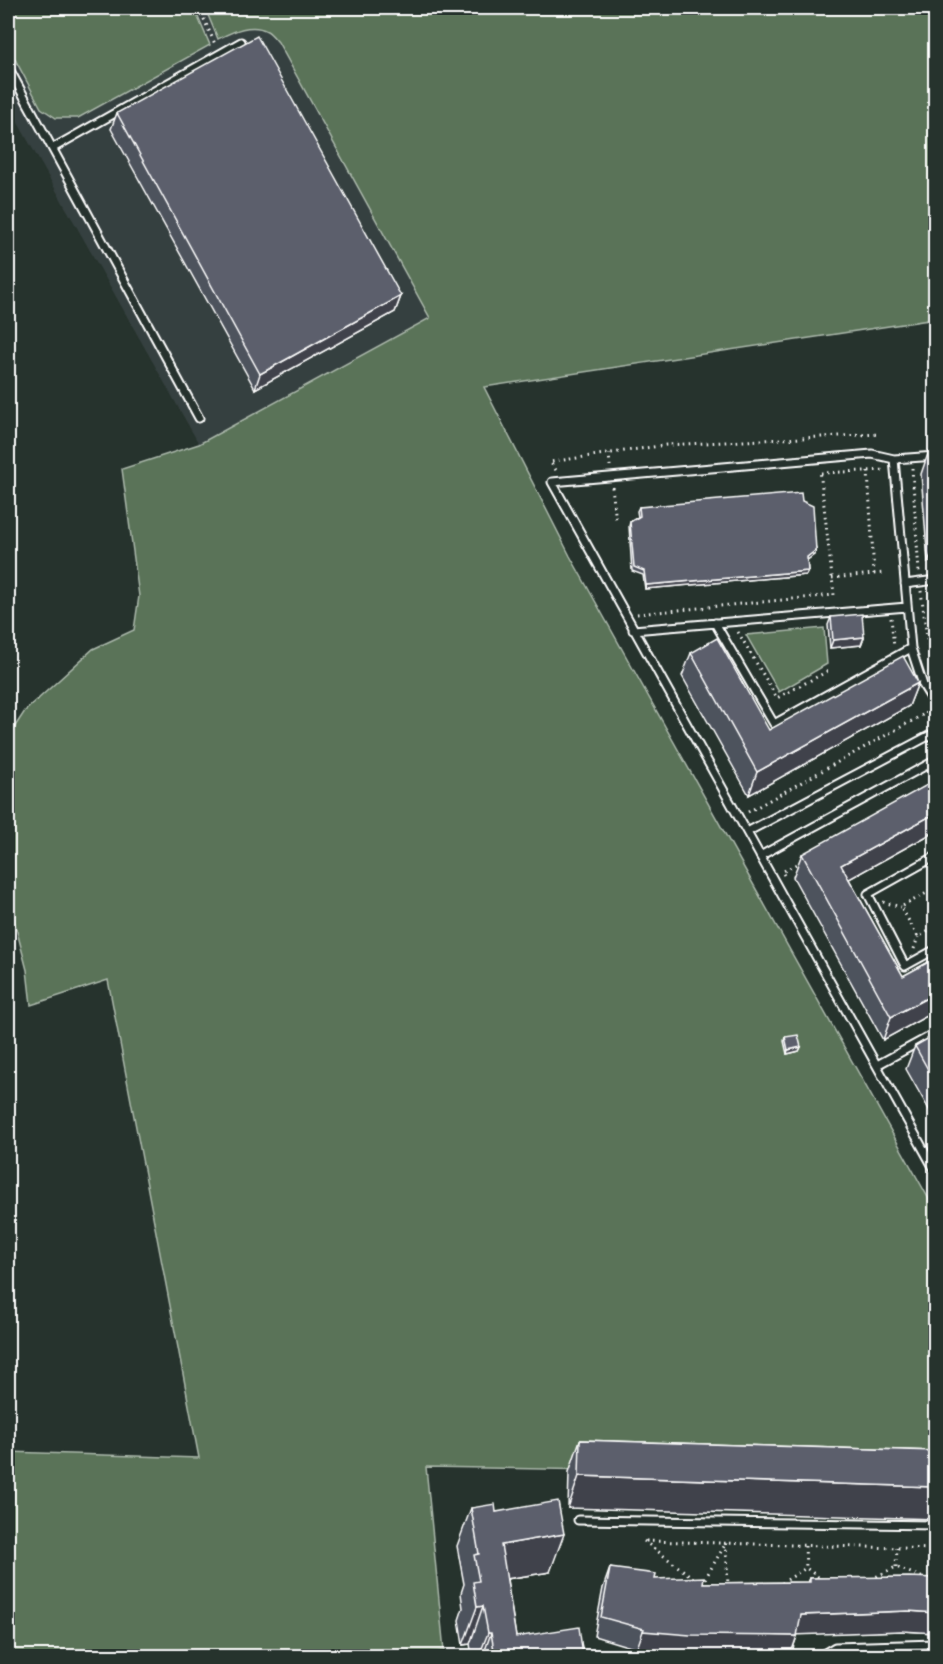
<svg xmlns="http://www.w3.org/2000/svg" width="943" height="1664" font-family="Caveat,sans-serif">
<rect width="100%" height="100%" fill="#26332d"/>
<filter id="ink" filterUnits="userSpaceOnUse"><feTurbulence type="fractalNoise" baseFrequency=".0167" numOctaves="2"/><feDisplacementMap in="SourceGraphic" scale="12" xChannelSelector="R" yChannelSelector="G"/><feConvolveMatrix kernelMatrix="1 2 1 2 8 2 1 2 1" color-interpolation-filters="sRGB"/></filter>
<g filter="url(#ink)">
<path fill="#364040" d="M 8,8 L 277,8 L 442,311 L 199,444 L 8,105 Z"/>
<path fill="#5a7359" stroke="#acb9ac" stroke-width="1.5" d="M 8,8 L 194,8 L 210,45 L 78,118 L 56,118 L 41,108 L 8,46 Z
M 205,8 L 935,8 L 935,319 L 484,387 L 570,556 L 935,1210 L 935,1476 L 426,1467 L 444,1651 L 402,1656 L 8,1656 L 8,1452 L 199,1458 L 108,980 L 31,1005 L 27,970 L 8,897 L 8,737 L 25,711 L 93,649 L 134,630 L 139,596 L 122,469 L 199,444 L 430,318 L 278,42 C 275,39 271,33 267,31 C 251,22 232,32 218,39 Z
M 824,628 L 827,664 L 779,692 L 746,635 Z"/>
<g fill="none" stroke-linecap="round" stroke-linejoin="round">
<defs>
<path id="lane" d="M 8,67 L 199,418
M 53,148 L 241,42
M 936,456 L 894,459 L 872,454 L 552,482 L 936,1172
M 894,459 L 911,648 L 923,685 L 936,706
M 905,584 L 936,580
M 715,623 L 774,724 L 911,648
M 633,630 L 907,607
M 747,832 L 936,732
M 760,856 L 936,760
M 936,856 L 868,894 L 905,966 L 936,949
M 877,1065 L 936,1033
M 578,1520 L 936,1525
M 820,1656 L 835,1647 L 936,1644"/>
</defs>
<use href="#lane" stroke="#fff" stroke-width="11"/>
<path stroke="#fff" stroke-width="3" stroke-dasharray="1.5 4.5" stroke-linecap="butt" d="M 199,8 L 215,44
M 609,453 L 610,466
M 912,468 L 919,572
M 556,470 L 550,462 L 666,445 L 879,434
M 868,471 L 874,574
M 821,473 L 886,470
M 612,487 L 616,521
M 832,578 L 884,573
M 921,591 L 932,677
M 637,614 L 834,595 L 820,470
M 891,618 L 894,647
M 738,632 L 777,698 L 828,671
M 926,712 L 933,724
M 748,812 L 926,713
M 784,875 L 782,872 L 800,862
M 936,888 L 901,907 L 918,937 L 936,927
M 883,902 L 901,907
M 914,949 L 918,937
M 644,1541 L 696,1580
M 646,1541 L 936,1549
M 805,1546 L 806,1568
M 896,1567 L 897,1548
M 871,1579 L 896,1567 L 926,1579
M 782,1583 L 806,1568 L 821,1579
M 702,1584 L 726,1543 L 728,1586"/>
<use href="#lane" stroke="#26332d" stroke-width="7"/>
</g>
<path fill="#4e525d" stroke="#fff" stroke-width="1.5" d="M 117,113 L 401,296 L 395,312 L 255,389 L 111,129 Z
M 936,450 L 936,561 L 928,562 L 921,474 L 929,451 Z
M 802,501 L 816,550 L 815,554 L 807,560 L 808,571 L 806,575 L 645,589 L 643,575 L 632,571 L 629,526 L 630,522 L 638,517 L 637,511 L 639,507 Z
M 936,584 L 936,637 L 932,595 Z
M 831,617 L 864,637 L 861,645 L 830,648 L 828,625 Z
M 691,653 L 769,730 L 918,683 L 909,706 L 749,795 L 682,676 Z
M 936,831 L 849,879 L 903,976 L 936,958 L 936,1011 L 883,1040 L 793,877 L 802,854 Z
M 936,1034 L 936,1122 L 906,1069 L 915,1046 Z
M 785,1037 L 801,1047 L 799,1051 L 787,1054 L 784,1041 Z
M 580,1440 L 936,1451 L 568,1508 L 569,1472 Z
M 471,1508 L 496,1512 L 550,1572 L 507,1579 L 516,1637 L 583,1656 L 472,1656 L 470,1644 L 463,1645 L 459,1620 L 463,1608 L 461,1593 L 464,1584 L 457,1546 Z
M 610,1568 L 655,1579 L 703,1583 L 808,1582 L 810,1578 L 936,1578 L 936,1633 L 901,1631 L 798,1634 L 790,1656 L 682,1655 L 636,1651 L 637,1649 L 594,1636 L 603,1588 Z"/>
<path fill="#40424c" stroke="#fff" stroke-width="1.5" d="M 401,296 L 395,312 L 255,389 L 260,374 Z
M 936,543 L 936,561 L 928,562 Z
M 816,550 L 815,554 L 806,561 L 807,557 Z
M 808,571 L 806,575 L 645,589 L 646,585 Z
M 864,637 L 861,645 L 830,648 L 833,640 Z
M 918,683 L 909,706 L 749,795 L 757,772 Z
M 936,813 L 936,831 L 833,888 L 841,865 Z
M 936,993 L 936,1011 L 883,1040 L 891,1017 Z
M 801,1047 L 799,1051 L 787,1054 L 788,1050 Z
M 579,1476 L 936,1487 L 936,1519 L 568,1508 Z
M 564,1534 L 550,1572 L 487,1582 L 501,1545 Z
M 483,1606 L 470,1644 L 463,1645 L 477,1607 Z
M 908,1611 L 936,1613 L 936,1633 L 901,1631 L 794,1635 L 801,1615 Z
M 643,1631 L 797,1636 L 790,1656 L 682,1655 L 636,1651 Z
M 488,1633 L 491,1633 L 483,1656 L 479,1656 Z"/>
<path fill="#5b5f6c" stroke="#fff" stroke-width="1.5" d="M 257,36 L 401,296 L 260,374 L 117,113 Z
M 936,450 L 936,525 L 929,451 Z
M 801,493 L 802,501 L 813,506 L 816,550 L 807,557 L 808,571 L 646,585 L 644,571 L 634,567 L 630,522 L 640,516 L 639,507 Z
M 862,614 L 864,637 L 833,640 L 831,617 Z
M 717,638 L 769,730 L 903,656 L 918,683 L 757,772 L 691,653 Z
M 936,780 L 936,813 L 841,865 L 903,976 L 936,958 L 936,993 L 891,1017 L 802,854 Z
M 936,1034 L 936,1084 L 915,1046 Z
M 798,1035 L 801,1047 L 788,1050 L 785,1037 Z
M 580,1440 L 936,1451 L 936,1487 L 579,1476 Z
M 558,1501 L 564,1534 L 501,1545 L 504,1562 L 516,1637 L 579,1627 L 583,1656 L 495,1656 L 491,1633 L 488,1633 L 483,1606 L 477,1607 L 473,1582 L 479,1581 L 474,1555 L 479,1554 L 471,1508 L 495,1504 L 496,1512 Z
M 610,1568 L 656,1574 L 655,1579 L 704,1577 L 703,1583 L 810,1582 L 810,1578 L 909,1577 L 936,1578 L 936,1613 L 908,1611 L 801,1615 L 797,1636 L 690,1635 L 643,1631 L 644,1629 L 601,1617 Z"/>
</g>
<rect width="943" height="1664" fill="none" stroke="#26332d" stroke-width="30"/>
<rect x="15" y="15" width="913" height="1634" fill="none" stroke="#fff" stroke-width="2" filter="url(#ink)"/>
</svg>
